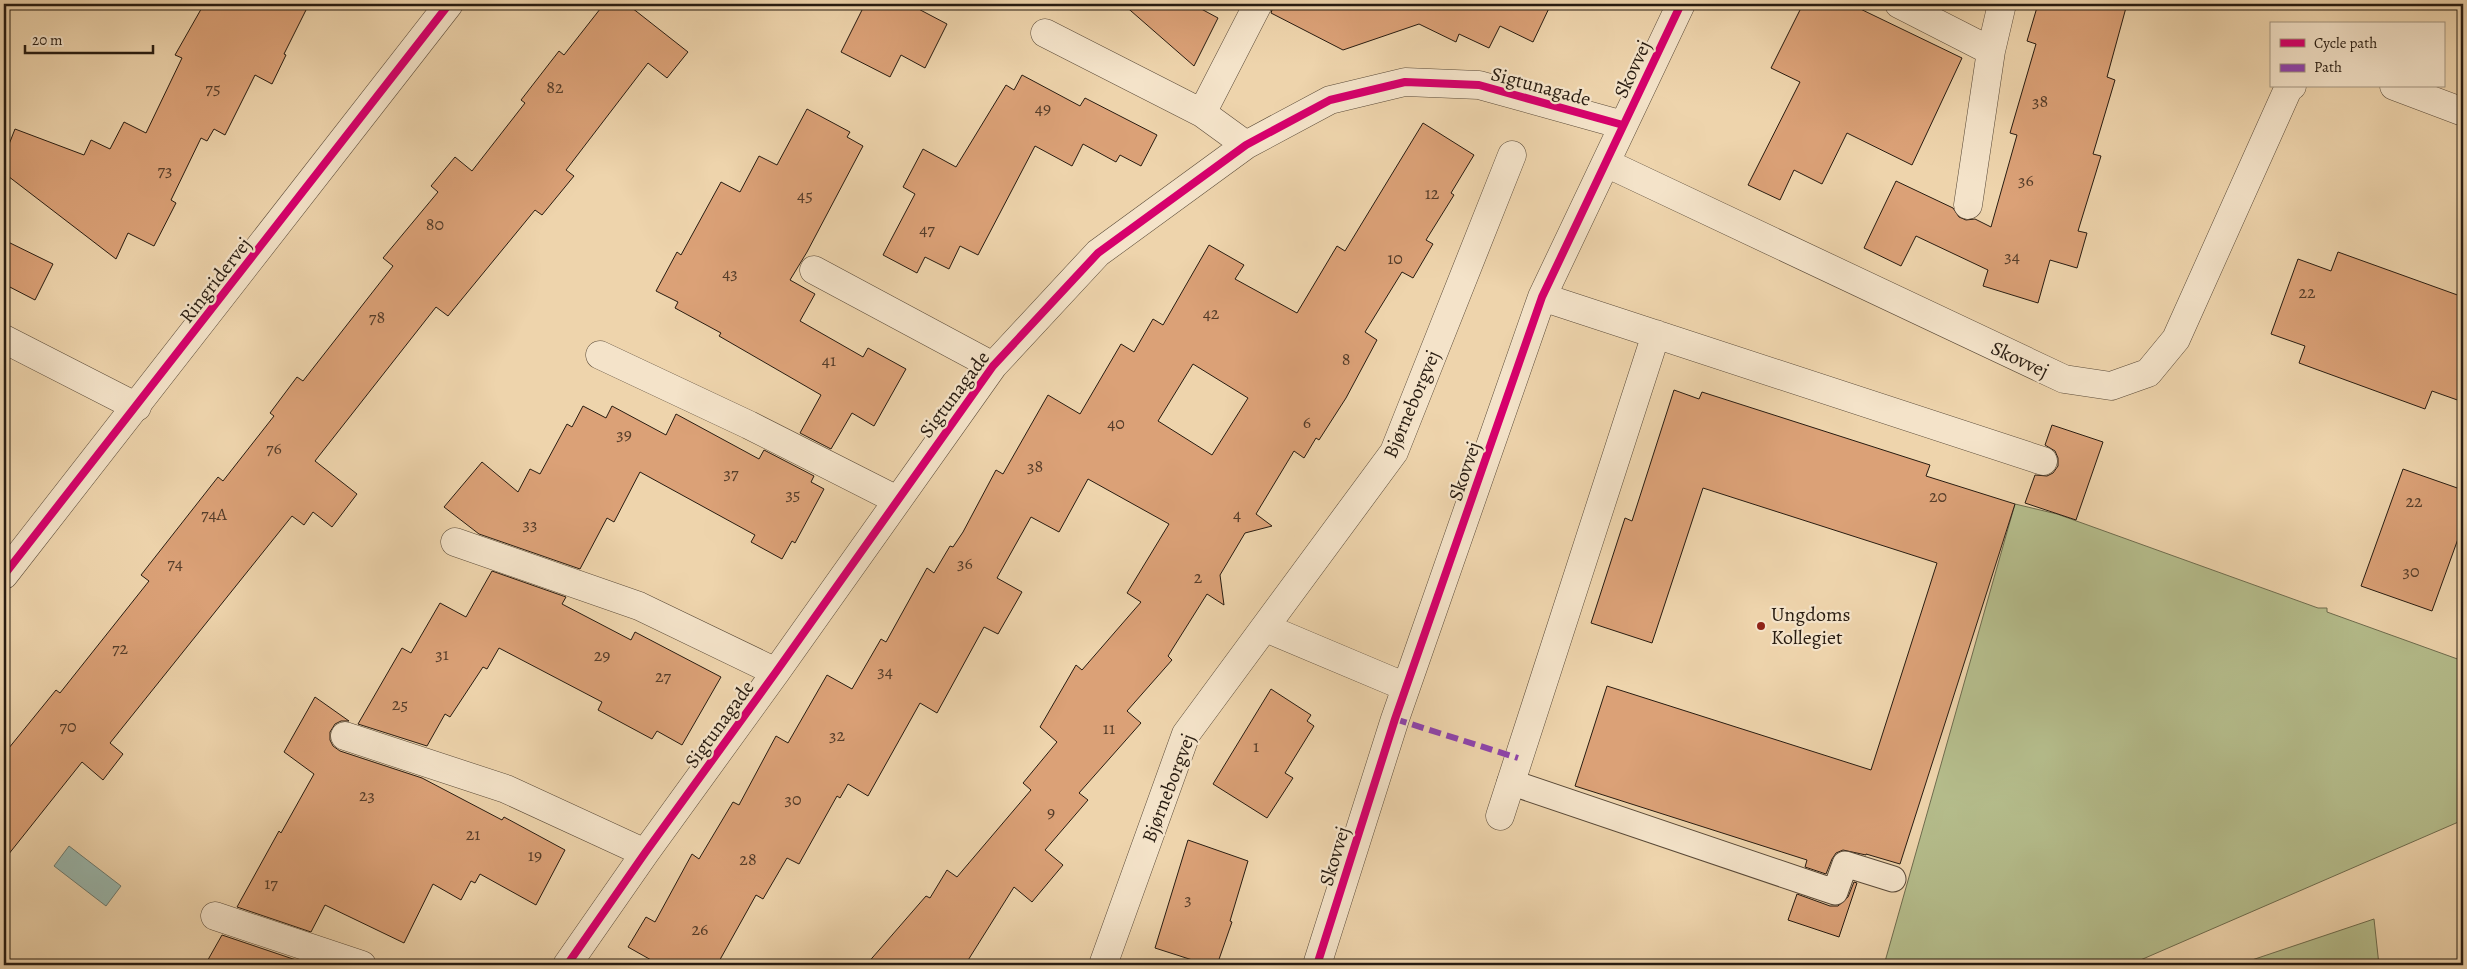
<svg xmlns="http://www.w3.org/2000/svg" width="2467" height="969" font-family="Alegreya,serif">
<rect width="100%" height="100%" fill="#eed4ac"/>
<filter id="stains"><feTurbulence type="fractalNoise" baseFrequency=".004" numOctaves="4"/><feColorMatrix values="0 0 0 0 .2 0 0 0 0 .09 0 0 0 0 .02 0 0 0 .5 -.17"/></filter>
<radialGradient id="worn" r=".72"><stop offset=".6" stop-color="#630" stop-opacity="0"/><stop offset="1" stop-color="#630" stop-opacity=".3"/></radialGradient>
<path fill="#b5bd8c" stroke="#6e6c4e" d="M 2015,504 L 2057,514 L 2318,608 L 2327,608 L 2327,612 L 2463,661 L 2463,820 L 2129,965 L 1884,965 Z
M 2374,919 L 2379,965 L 2237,965 Z"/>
<path fill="#9ab8ae" stroke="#6c7a6f" d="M 69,846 L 121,886 L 106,906 L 54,866 Z"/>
<path fill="#dba177" stroke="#281c11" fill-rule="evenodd" d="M 204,4 L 309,4 L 284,54 L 286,55 L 272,84 L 255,75 L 225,135 L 214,129 L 207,141 L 201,138 L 171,200 L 176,203 L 154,246 L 128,233 L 116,259 L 4,173 L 4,157 L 15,129 L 84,155 L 91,140 L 110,149 L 124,122 L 146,133 L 182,58 L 175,55 Z
M 604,4 L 627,4 L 688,52 L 667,78 L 648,63 L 566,170 L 574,176 L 542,215 L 535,210 L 448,316 L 436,307 L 315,461 L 357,494 L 332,527 L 313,512 L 304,525 L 292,516 L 110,743 L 123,754 L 103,780 L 82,762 L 4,860 L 4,754 L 56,690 L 60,693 L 149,581 L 141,575 L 218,477 L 223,481 L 274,416 L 270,413 L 297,377 L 303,381 L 393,266 L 383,258 L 438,192 L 431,186 L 455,157 L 472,171 L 525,103 L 521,100 L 559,51 L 564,55 Z
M 865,4 L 909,4 L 947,24 L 925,68 L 901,55 L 890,77 L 841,52 Z
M 1123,4 L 1192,4 L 1218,18 L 1194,66 Z
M 1274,4 L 1551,4 L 1533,42 L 1500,26 L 1489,48 L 1459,34 L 1456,42 L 1419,24 L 1343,50 L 1271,13 Z
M 1803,4 L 1850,4 L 1962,58 L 1912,165 L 1847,133 L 1822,184 L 1794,170 L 1780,200 L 1748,185 L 1800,82 L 1771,68 Z
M 2038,4 L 2127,4 L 2107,77 L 2115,80 L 2093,154 L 2101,156 L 2078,231 L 2087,233 L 2077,268 L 2050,260 L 2038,303 L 1983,286 L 1988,270 L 1916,236 L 1901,266 L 1864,248 L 1896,181 L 1953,208 L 1959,217 L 1966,220 L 1975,219 L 1991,227 L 2017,135 L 2010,133 L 2036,44 L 2027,41 Z
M 1022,75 L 1080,106 L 1085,98 L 1157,135 L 1141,166 L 1120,155 L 1116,162 L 1083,144 L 1072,166 L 1035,146 L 978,255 L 960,246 L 949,269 L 925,257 L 917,273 L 883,255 L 915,194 L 903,187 L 923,149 L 956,167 L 1006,85 L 1014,90 Z
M 807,109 L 850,132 L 847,137 L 863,146 L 807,252 L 790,280 L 815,294 L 800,321 L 863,357 L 868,348 L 906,369 L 874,426 L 852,413 L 831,449 L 800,433 L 821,395 L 719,336 L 721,333 L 675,308 L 678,302 L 656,291 L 677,252 L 681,255 L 721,182 L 740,192 L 759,156 L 777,165 Z
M 1423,123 L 1474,155 L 1451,193 L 1454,195 L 1426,240 L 1433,244 L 1413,278 L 1402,272 L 1365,332 L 1377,340 L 1346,398 L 1319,440 L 1316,438 L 1304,458 L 1294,451 L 1256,514 L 1272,526 L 1245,533 L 1220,575 L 1224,605 L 1207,594 L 1168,656 L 1172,660 L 1127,711 L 1141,723 L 1079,793 L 1088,800 L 1045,850 L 1063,865 L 1032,902 L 1014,887 L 965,965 L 866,965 L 926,896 L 930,898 L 947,870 L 957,877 L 1031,790 L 1023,783 L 1057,742 L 1040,727 L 1076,665 L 1082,670 L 1141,602 L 1127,593 L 1169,524 L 1088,479 L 1059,532 L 1031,517 L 997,578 L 1022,592 L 998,634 L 984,627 L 937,713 L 920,703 L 868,796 L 848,784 L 840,798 L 837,796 L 799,864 L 787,858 L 763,899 L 756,895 L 717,965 L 660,965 L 628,947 L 646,917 L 655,922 L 692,854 L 699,859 L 733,802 L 739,805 L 776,736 L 788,743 L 827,675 L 852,689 L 881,639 L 886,642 L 927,568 L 934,573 L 950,546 L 953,547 L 963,532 L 996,470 L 1003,474 L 1048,395 L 1080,414 L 1121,344 L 1134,352 L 1153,319 L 1163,325 L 1209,245 L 1244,265 L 1235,279 L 1297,313 L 1337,246 L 1345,251 ZM 1193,364 L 1248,398 L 1212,455 L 1158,421 Z
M 4,240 L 53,264 L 35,300 L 4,284 Z
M 2338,252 L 2463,297 L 2463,402 L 2432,391 L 2425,409 L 2299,363 L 2305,346 L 2271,334 L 2298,259 L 2331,271 Z
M 1674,390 L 1699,399 L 1702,392 L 1930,465 L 1926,476 L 2015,504 L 1900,864 L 1866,854 L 1866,855 L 1843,850 L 1836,853 L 1832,859 L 1826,874 L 1805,867 L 1807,860 L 1575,786 L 1607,686 L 1871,770 L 1937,563 L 1703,488 L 1652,643 L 1591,623 L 1625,518 L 1632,521 Z
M 583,406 L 606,418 L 612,406 L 666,435 L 676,414 L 759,459 L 764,450 L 814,476 L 811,482 L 824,489 L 795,543 L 792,541 L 782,559 L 751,542 L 755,535 L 640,472 L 614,522 L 607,518 L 580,569 L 479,534 L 444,507 L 482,462 L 518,492 L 530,469 L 540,474 L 567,424 L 572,427 Z
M 2052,425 L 2103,442 L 2076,520 L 2025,503 L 2035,475 L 2047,476 L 2053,473 L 2058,466 L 2058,458 L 2055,451 L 2045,445 Z
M 2403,469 L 2463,490 L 2463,525 L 2432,611 L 2361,586 Z
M 492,571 L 566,597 L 562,604 L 631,640 L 635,632 L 721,677 L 682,745 L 657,731 L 652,739 L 598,710 L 602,702 L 499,648 L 487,669 L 483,667 L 450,717 L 445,714 L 427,746 L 358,724 L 402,648 L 411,653 L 440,603 L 466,617 Z
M 1271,689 L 1311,715 L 1307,721 L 1314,726 L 1285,773 L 1293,778 L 1267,818 L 1213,784 Z
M 315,697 L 349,721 L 341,721 L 335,724 L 330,732 L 330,740 L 333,746 L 340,751 L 422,778 L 502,820 L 504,817 L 565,850 L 536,905 L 480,874 L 475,883 L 471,881 L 461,900 L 433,884 L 404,943 L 325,905 L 311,932 L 237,907 L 279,831 L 281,833 L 314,774 L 284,752 Z
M 1188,840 L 1248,861 L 1230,921 L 1232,922 L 1217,965 L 1208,965 L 1155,948 Z
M 1854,882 L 1857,883 L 1839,937 L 1788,920 L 1797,894 L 1830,906 L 1838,906 L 1848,897 Z
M 222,935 L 296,960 L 294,965 L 205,965 Z"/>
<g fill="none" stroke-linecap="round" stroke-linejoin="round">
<defs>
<path id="service" d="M 1510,782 L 1835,892 L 1845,864 L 1893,879"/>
<path id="minor" d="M 1899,4 L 1991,51
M 1045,33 L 1202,113 L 1246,145
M 2394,86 L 2463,112
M 1202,113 L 1258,4
M 1606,163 L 2064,379 L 2111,386 L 2142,375 L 2148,373 L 2176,339 L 2288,89 L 2292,86
M 1968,205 L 1991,51 L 2002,4
M 814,270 L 993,366
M 1542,297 L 2043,461
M 4,339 L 137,407
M 600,355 L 749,425 L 897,500
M 455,542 L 639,606 L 776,672
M 1266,628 L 1406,687
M 345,736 L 506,789 L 645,853
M 1500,816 L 1656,334
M 215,916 L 362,965
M 567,965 L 645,853 L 776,672 L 993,366 L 1098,253 L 1246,145 L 1330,100 L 1405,82 L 1479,85 L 1623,125
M 1103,965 L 1186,734 L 1394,452 L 1512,155
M 1317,965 L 1395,719 L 1542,297 L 1681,4"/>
<path id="tertiary" d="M 4,575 L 449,4"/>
</defs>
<use href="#service" stroke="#5a4a38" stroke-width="27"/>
<use href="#minor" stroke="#5a4a38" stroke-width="29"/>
<use href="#tertiary" stroke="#5a4a38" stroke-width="29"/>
<use href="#service" stroke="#f4e3c9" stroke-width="25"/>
<use href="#minor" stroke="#f4e3c9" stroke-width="28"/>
<use href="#tertiary" stroke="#f4e3c9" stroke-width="28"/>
<path stroke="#8e44ad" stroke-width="6" stroke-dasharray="12 6" stroke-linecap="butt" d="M 1395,719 L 1518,758"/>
<defs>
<path id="cycleway" d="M 4,575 L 449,4
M 567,965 L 645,853 L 776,672 L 993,366 L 1098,253 L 1246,145 L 1330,100 L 1405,82 L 1479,85 L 1623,125
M 1317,965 L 1395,719 L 1542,297 L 1681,4"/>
</defs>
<use href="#cycleway" stroke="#f4e3c9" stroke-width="11"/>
<use href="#cycleway" stroke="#d6006c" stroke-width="8"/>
</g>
<circle fill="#8f2418" stroke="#f4e3c9" stroke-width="2" cx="1761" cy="626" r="5"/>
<g text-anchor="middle" stroke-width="4.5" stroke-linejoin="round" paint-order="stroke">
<g font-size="18" fill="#553d2a">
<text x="555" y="93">82</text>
<text x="213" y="94">75</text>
<text x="2040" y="107">38</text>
<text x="1043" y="114">49</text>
<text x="165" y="176">73</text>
<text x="2026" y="186">36</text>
<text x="1432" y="199">12</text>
<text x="805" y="201">45</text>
<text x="435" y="230">80</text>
<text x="927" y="235">47</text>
<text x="2012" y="262">34</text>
<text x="1395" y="264">10</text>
<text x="730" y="279">43</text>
<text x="2307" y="298">22</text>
<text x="1211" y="319">42</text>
<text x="377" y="323">78</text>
<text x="1346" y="365">8</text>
<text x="829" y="366">41</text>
<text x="1307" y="428">6</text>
<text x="1116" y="429">40</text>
<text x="624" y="440">39</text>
<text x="274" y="454">76</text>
<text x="1035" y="472">38</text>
<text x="731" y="479">37</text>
<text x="793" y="500">35</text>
<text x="1938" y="502">20</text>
<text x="2414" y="507">22</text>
<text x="214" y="520">74A</text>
<text x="1237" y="520">4</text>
<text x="530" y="530">33</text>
<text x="175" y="569">74</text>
<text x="965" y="569">36</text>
<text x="2411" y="577">30</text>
<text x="1198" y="583">2</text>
<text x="120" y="654">72</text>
<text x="442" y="660">31</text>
<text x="602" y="661">29</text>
<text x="885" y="677">34</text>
<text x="663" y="682">27</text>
<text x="400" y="710">25</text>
<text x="68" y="732">70</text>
<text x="1109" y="734">11</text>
<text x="837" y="741">32</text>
<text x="1256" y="752">1</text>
<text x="367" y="801">23</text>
<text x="793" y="805">30</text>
<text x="1051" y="818">9</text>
<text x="473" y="840">21</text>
<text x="535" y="861">19</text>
<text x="748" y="865">28</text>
<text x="271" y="889">17</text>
<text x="1188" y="905">3</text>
<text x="700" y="935">26</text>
</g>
<g font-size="20" fill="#281c11" stroke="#f4e3c9">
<text transform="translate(1632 69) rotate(-65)" y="7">Skovvej</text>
<text transform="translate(1541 86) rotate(15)" y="7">Sigtunagade</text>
<text transform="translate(215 280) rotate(-52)" y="7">Ringridervej</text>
<text transform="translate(2020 359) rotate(25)" y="7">Skovvej</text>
<text transform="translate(954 394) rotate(-53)" y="7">Sigtunagade</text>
<text transform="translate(1411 404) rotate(-67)" y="7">Bjørneborgvej</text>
<text transform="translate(1464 471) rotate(-71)" y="7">Skovvej</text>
<text transform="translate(719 724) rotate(-54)" y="7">Sigtunagade</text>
<text transform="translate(1168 788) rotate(-69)" y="7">Bjørneborgvej</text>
<text transform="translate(1334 856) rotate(-73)" y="7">Skovvej</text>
</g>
<g font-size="20" fill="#281c11" stroke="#f4e3c9" text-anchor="start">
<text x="1771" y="621">Ungdoms<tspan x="1771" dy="23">Kollegiet</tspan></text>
</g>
</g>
<rect width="2467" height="969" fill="none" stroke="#eed4ac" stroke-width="20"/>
<rect x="5" y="5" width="2457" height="959" fill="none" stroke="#281c11" stroke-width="2.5"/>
<rect x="10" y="10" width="2447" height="949" fill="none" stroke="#281c11"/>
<rect x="2270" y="22" width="175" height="65" fill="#f4e3c9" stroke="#a2937f"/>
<rect x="2280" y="39" width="25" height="8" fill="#d6006c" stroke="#a2937f"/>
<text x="2314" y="48" font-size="15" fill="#281c11">Cycle path</text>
<rect x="2280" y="64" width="25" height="8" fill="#8e44ad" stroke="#a2937f"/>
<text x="2314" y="72" font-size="15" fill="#281c11">Path</text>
<path d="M25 45v8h128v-8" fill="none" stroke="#281c11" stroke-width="2.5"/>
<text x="32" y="45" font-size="15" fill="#281c11" stroke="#f4e3c9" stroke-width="4" paint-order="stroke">20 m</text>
<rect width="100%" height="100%" filter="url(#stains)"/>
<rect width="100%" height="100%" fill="url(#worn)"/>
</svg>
